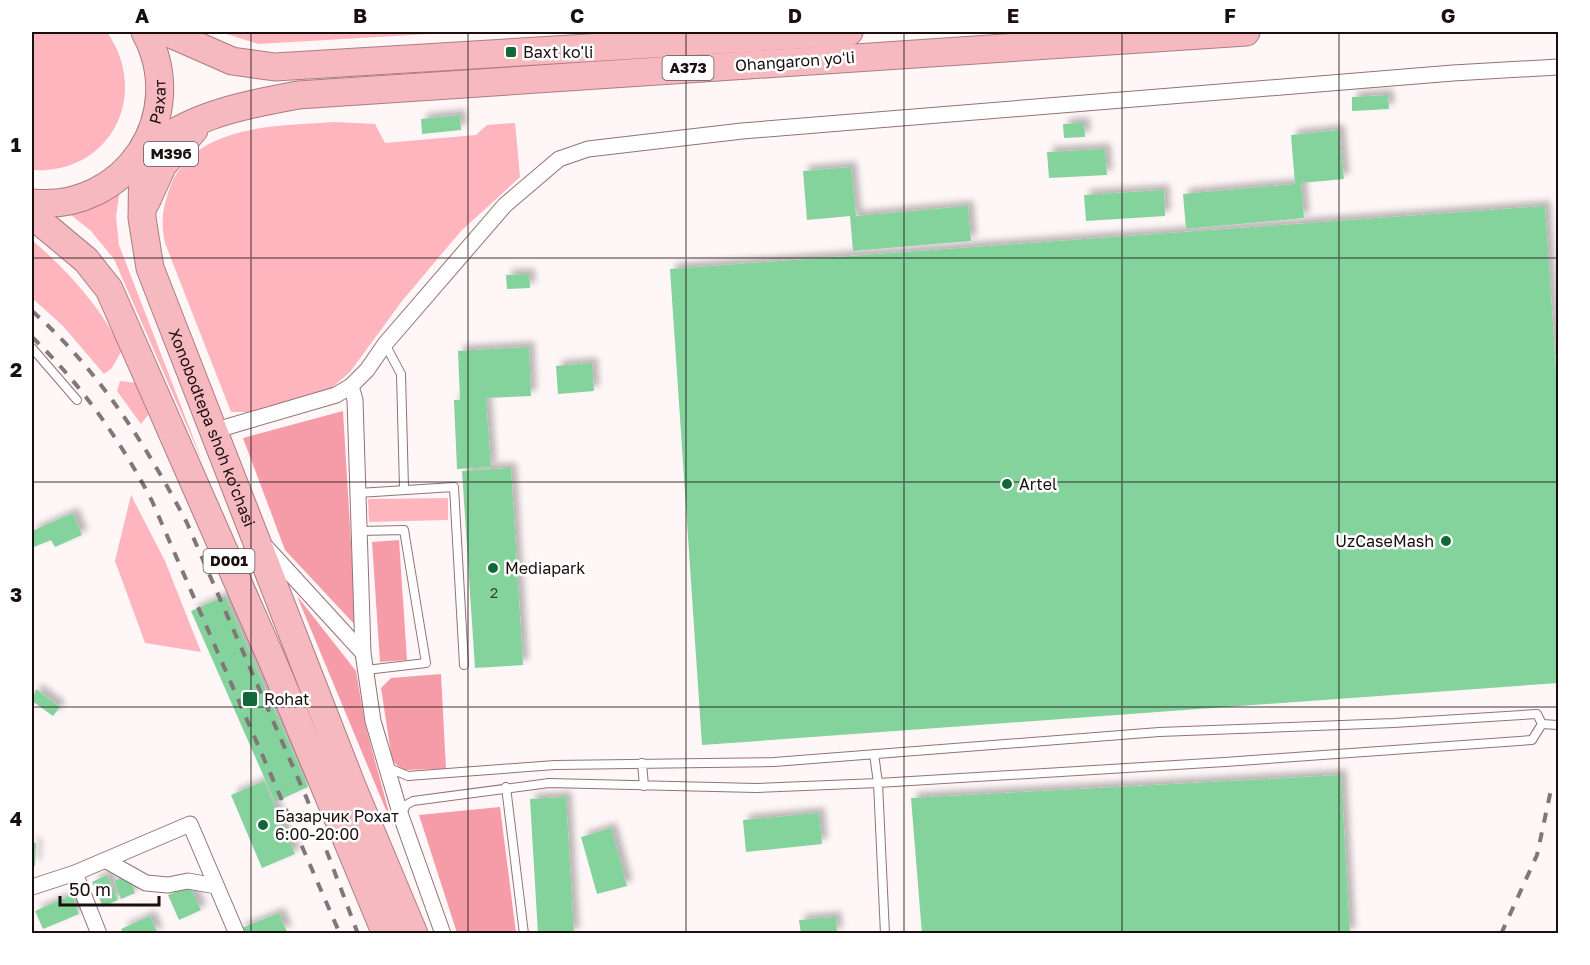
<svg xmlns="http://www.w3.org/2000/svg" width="1590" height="965" font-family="'Golos Text',sans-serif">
<defs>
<filter id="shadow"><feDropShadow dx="5.5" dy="-5.5" stdDeviation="3" flood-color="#0004"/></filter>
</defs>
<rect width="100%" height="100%" fill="#fef6f7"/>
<path fill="#ffb5be" d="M 32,32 L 107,32 C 151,95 110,175 32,170 Z
M 220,32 L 463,32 L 258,44 Z
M 335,122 L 375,124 L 385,143 L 476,135 L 487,125 L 515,123 L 520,177 L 461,231 L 402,301 L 350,372 L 328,391 L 263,412 L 231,412 L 165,243 C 161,224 162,211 168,193 C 189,124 275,126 335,122 Z
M 120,189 L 116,217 L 119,245 L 203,463 L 114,259 L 91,231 L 66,211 Z
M 32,240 C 68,271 101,307 122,350 L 112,368 L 104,374 L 63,326 L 32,298 Z
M 120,381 L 138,383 L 148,415 L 141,424 L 117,391 Z
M 131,495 L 165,561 L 201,652 L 145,643 L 115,561 Z
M 448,498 L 448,520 L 369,522 L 368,499 Z"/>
<path fill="#f69ca8" d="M 343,411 L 356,626 L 285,550 L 243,438 Z
M 399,540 L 407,660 L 380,662 L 372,542 Z
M 297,596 L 356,671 L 365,724 L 393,827 Z
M 441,674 L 446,769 L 402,770 L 392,760 L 381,688 L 391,678 Z
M 500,807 L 516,933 L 457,933 L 419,815 Z"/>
<path fill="#84d29c" filter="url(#shadow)" d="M 1388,95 L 1389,109 L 1352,111 L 1352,97 Z
M 460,115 L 461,130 L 422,134 L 421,119 Z
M 1084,123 L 1085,137 L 1064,138 L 1063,124 Z
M 1339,130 L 1344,179 L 1301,183 L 1304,218 L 1186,229 L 1183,194 L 1295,184 L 1291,135 Z
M 1105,149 L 1107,175 L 1049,178 L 1047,152 Z
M 851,167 L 856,216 L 968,206 L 971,241 L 853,251 L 850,216 L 807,220 L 803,171 Z
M 1164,190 L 1165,216 L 1086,221 L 1084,195 Z
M 1545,206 L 1558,399 L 1558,683 L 702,745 L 670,269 Z
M 529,274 L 530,288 L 507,289 L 506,275 Z
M 529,347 L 531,396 L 486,398 L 491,467 L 457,469 L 454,400 L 460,400 L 458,351 Z
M 592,363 L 594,391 L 558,394 L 556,366 Z
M 511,468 L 523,665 L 475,668 L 462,471 Z
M 73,513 L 82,535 L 55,547 L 51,540 L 34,547 L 32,531 Z
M 225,596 L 308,787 L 275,802 L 191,611 Z
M 36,689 L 60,707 L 53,716 L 32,701 Z
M 1341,775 L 1350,934 L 922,934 L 911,798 Z
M 264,781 L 295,854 L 262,868 L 231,795 Z
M 566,797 L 574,934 L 538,934 L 530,799 Z
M 819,813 L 822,844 L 746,852 L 743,820 Z
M 611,828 L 627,886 L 597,894 L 581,837 Z
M 32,843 L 36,843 L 35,866 L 32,865 Z
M 107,875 L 118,900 L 103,907 L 92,882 Z
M 128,875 L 135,893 L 121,899 L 114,881 Z
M 190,886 L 201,910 L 179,920 L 168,895 Z
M 72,895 L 79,914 L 43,929 L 35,911 Z
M 279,913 L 287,932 L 241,934 L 239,929 Z
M 150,916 L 158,934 L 124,934 L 121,929 Z
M 836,917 L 837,934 L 801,934 L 799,920 Z"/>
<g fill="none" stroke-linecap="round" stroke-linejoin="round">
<defs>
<path id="lane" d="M 385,344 L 401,374 L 404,488
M 32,348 L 77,400
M 358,493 L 454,487 L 464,665
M 360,531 L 404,530 L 426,663 L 366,670
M 1542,724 L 1558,725
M 874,754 L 878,783 L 885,934
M 642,763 L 644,786
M 389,768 L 408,776 L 555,765 L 774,762 L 1159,732 L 1394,723 L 1537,714 L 1542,724
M 506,787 L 524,934
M 401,815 L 406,805 L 413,801 L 549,783 L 756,788 L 878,783 L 1225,762 L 1532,740 L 1542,724"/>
<path id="street" d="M 213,431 L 336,395 L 351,386
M 266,547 L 363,653
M 105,860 L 146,883 L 168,885 L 188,881 L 216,886
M 75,873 L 99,934
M 32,887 L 75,873 L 190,824 L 237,934
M 443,934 L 401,816 L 373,721 L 363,653 L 355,400 L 351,386 L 367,370 L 385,344 L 505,205 L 559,159 L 588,149 L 742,131 L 1453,73 L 1558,67"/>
<g id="highway">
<path d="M 166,32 L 232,61 L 275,67 L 849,32"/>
<path id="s1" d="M 143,149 L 142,218 L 150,268 L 352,786 L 414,934"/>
<path d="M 133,163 C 181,117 235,107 298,95 L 1246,32"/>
<path d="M 146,202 L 163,165 L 194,130"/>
<path id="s2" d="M 32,203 C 126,212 190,115 145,32"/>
<path d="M 32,215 L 86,260 L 109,289 L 272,660 L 386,934"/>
</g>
</defs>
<use href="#lane" stroke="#947276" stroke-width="10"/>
<use href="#street" stroke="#947276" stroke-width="17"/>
<use href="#highway" stroke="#aa7d82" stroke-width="29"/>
<use href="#lane" stroke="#fff" stroke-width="8"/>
<use href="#street" stroke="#fff" stroke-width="15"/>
<use href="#highway" stroke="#f7b9c0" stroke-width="27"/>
<path stroke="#817778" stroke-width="4" stroke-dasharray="10 10" stroke-linecap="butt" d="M 32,311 C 99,370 146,445 187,523 L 307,799 L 358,934
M 32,337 C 81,384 121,441 152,501 L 340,934
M 1501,934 L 1537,855 L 1552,785"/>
</g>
<path fill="none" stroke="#1a0e0f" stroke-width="1.5" stroke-opacity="0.55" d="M 251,32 L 251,934M 468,32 L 468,934M 686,32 L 686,934M 904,32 L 904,934M 1122,32 L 1122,934M 1339,32 L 1339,934M 32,258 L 1558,258M 32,482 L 1558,482M 32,707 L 1558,707"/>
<g fill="#116738" stroke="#fff" stroke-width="2">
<rect x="505" y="46" width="12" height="12" rx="3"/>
<circle cx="1007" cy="484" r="6"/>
<circle cx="1446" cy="541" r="6"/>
<circle cx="493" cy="568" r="6"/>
<rect x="242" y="691" width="16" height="16" rx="3"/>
<circle cx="263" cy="825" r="6"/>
</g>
<g text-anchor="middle" stroke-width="5" stroke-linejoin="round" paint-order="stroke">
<g font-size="14" fill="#343f32">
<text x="494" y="598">2</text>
</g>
<g fill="#fff" stroke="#5f5657" stroke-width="1.5">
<rect x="662.5" y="56" width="51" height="24" rx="4.5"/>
<rect x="144" y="142" width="54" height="24" rx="4.5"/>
<rect x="203.5" y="549" width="51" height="24" rx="4.5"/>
</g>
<g font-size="15" font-weight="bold" fill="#1a0e0f">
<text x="688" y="73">A373</text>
<text x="171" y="159">M39б</text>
<text x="229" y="566">D001</text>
</g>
<g font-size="16" fill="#1a0e0f" stroke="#fff" text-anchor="start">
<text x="523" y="58">Baxt ko'li</text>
<text x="1019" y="490">Artel</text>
<text x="1434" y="547" text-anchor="end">UzCaseMash</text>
<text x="505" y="574">Mediapark</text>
<text x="264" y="705">Rohat</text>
<text x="275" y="822">Базарчик Рохат<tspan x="275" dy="18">6:00-20:00</tspan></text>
</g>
<g font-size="16" fill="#1a0e0f" stroke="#fff">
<text transform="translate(795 61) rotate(-4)" y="6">Ohangaron yoʻli</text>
<text dy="6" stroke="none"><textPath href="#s2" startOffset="180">Рахат</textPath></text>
<text dy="6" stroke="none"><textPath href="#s1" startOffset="291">Xonobodtepa shoh ko'chasi</textPath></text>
</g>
</g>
<rect width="1590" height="965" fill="none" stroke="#ffffff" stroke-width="66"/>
<path d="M60 896v9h99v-9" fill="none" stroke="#1a0e0f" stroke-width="3"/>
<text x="69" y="896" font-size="18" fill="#1a0e0f" stroke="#ffffff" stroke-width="4.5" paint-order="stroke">50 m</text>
<rect x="33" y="33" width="1524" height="899" fill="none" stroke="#1a0e0f" stroke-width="2"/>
<g font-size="20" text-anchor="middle" font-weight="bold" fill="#1a0e0f">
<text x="142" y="23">A</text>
<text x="360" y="23">B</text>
<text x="577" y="23">C</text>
<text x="795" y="23">D</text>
<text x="1013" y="23">E</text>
<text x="1230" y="23">F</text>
<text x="1448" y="23">G</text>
<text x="16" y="152">1</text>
<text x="16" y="377">2</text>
<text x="16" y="602">3</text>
<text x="16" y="826">4</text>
</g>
</svg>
